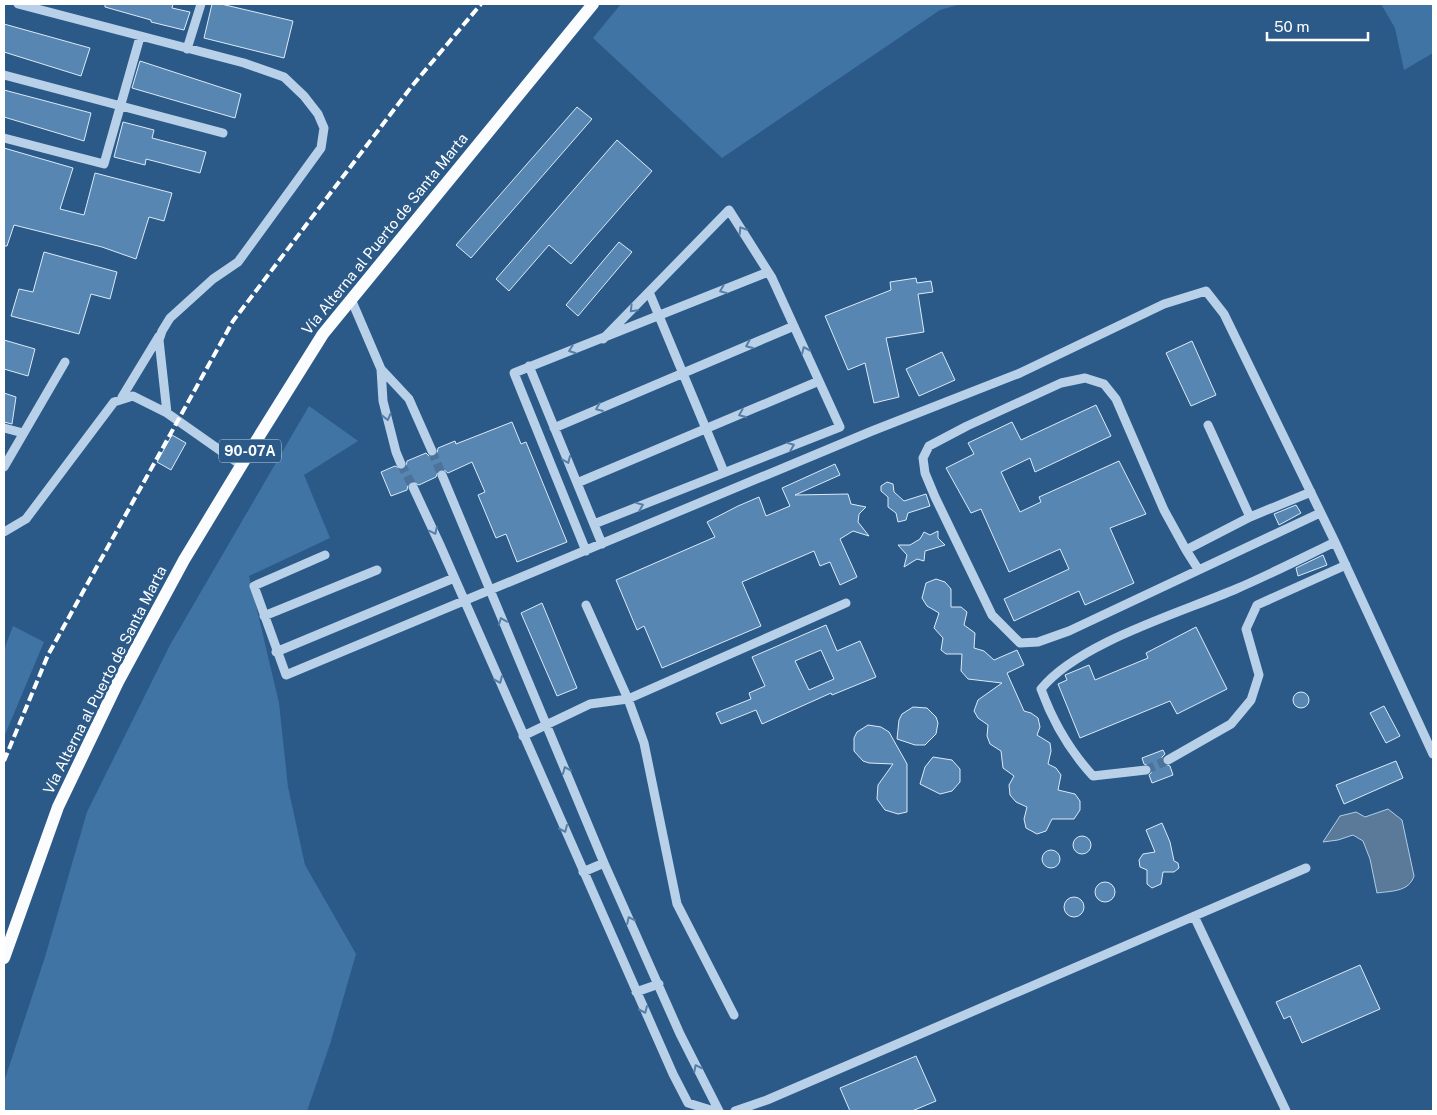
<svg xmlns="http://www.w3.org/2000/svg" width="1437" height="1115" font-family="'Public Sans',sans-serif">
<rect width="100%" height="100%" fill="#2b5a89"/>
<path fill="#4074a5" d="M 621,4 L 961,4 L 940,10 L 722,158 L 593,38 Z
M 1381,4 L 1433,4 L 1433,53 L 1404,70 L 1395,28 Z
M 309,406 L 358,441 L 304,475 L 330,538 L 249,576 L 279,703 L 288,787 L 305,865 L 356,954 L 330,1044 L 307,1111 L 4,1111 L 4,1082 L 45,957 L 87,812 L 170,645 Z
M 13,626 L 44,642 L 4,737 L 4,650 Z"/>
<path fill="#5b7a9a" stroke="#aecde8" d="M 1388,809 L 1402,820 L 1414,876 C 1409,892 1391,891 1377,893 L 1370,859 L 1363,841 L 1353,835 L 1338,840 L 1323,842 L 1340,816 L 1356,812 L 1365,817 Z"/>
<path fill="#5786b2" stroke="#dceaf7" fill-rule="evenodd" d="M 105,4 L 173,4 L 172,8 L 190,12 L 184,30 L 151,22 L 151,20 L 105,7 Z
M 212,4 L 221,4 L 293,21 L 284,58 L 204,38 Z
M 4,24 L 90,48 L 81,76 L 4,52 Z
M 140,61 L 241,94 L 235,118 L 132,88 Z
M 4,90 L 91,113 L 84,141 L 4,117 Z
M 577,107 L 592,119 L 471,258 L 456,245 Z
M 123,122 L 154,130 L 152,138 L 206,152 L 200,173 L 146,159 L 145,165 L 114,157 Z
M 617,140 L 652,171 L 571,264 L 549,245 L 509,291 L 496,279 Z
M 4,148 L 73,168 L 60,209 L 84,215 L 95,173 L 172,193 L 164,221 L 149,217 L 136,259 L 102,247 L 14,225 L 7,246 L 4,246 Z
M 619,242 L 632,252 L 578,316 L 566,305 Z
M 44,252 L 117,272 L 110,299 L 91,294 L 79,334 L 11,316 L 19,289 L 33,292 Z
M 916,278 L 917,283 L 931,281 L 933,292 L 918,294 L 924,332 L 886,338 L 899,397 L 874,403 L 865,363 L 848,370 L 825,316 L 891,290 L 890,282 Z
M 4,340 L 35,349 L 28,376 L 4,369 Z
M 1192,341 L 1216,395 L 1191,406 L 1166,353 Z
M 942,352 L 955,380 L 919,396 L 906,369 Z
M 4,393 L 16,397 L 12,424 L 4,422 Z
M 1096,405 L 1111,436 L 1035,472 L 1030,458 L 1001,472 L 1020,512 L 1041,502 L 1039,497 L 1119,461 L 1146,514 L 1110,528 L 1134,583 L 1085,605 L 1079,591 L 1014,621 L 1004,599 L 1069,569 L 1060,549 L 1009,572 L 981,509 L 971,513 L 946,468 L 974,454 L 968,443 L 1012,422 L 1021,440 Z
M 512,422 L 521,444 L 526,442 L 567,542 L 517,562 L 506,534 L 496,538 L 478,495 L 485,492 L 472,462 L 448,473 L 443,469 L 439,469 L 436,477 L 419,485 L 411,481 L 408,484 L 407,490 L 391,496 L 381,472 L 395,466 L 403,470 L 406,467 L 407,461 L 426,453 L 429,456 L 434,457 L 437,454 L 438,448 L 455,441 L 456,444 Z
M 172,435 L 186,443 L 171,470 L 157,462 Z
M 835,464 L 840,475 L 795,495 L 848,494 L 851,504 L 866,507 L 859,514 L 858,522 L 869,536 L 853,531 L 840,539 L 857,577 L 840,585 L 830,562 L 820,566 L 814,551 L 742,582 L 761,626 L 662,668 L 644,626 L 637,630 L 616,580 L 715,537 L 707,522 L 738,506 L 759,497 L 766,516 L 790,506 L 782,488 Z
M 887,482 L 893,484 L 894,492 L 904,501 L 926,494 L 930,506 L 908,513 L 906,520 L 898,522 L 896,513 L 888,507 L 888,497 L 881,491 L 881,486 Z
M 1296,505 L 1301,513 L 1279,525 L 1274,514 Z
M 938,531 L 938,538 L 945,545 L 925,551 L 924,561 L 917,559 L 904,567 L 907,555 L 898,545 L 910,545 L 920,539 L 924,532 L 930,535 Z
M 1323,555 L 1327,565 L 1298,576 L 1296,568 Z
M 936,579 L 945,582 L 951,589 L 951,607 L 961,607 L 967,612 L 964,625 L 975,633 L 974,648 L 984,651 L 994,660 L 1017,650 L 1024,665 L 1007,673 L 1024,711 L 1031,713 L 1038,718 L 1040,727 L 1037,735 L 1050,743 L 1051,751 L 1048,764 L 1056,768 L 1061,775 L 1058,790 L 1075,794 L 1080,801 L 1080,810 L 1074,819 L 1052,819 L 1046,831 L 1037,834 L 1026,828 L 1024,819 L 1027,807 L 1016,802 L 1010,795 L 1009,785 L 1014,776 L 1003,768 L 1001,751 L 990,744 L 987,736 L 988,725 L 978,718 L 974,711 L 978,700 L 1002,683 L 968,679 L 961,671 L 962,654 L 946,654 L 941,650 L 943,638 L 934,628 L 939,613 L 927,606 L 922,598 L 926,583 Z
M 542,603 L 577,688 L 557,696 L 521,613 Z
M 826,625 L 837,651 L 860,641 L 876,677 L 832,695 L 831,693 L 762,724 L 756,710 L 721,724 L 716,713 L 751,699 L 749,693 L 765,686 L 752,657 ZM 821,650 L 834,679 L 809,690 L 795,661 Z
M 1196,627 L 1227,689 L 1177,714 L 1170,701 L 1080,738 L 1058,684 L 1067,680 L 1065,675 L 1089,665 L 1095,680 L 1148,658 L 1146,653 Z
M1293 700a8 8 0 1 1 16 0a8 8 0 1 1-16 0Z
M 1384,706 L 1400,736 L 1386,743 L 1370,713 Z
M 913,707 L 927,708 L 936,717 L 938,723 L 936,734 L 925,745 L 915,745 L 897,739 L 899,720 L 902,714 Z
M 868,725 L 881,727 L 889,732 L 907,764 L 907,812 L 898,814 L 885,810 L 877,799 L 878,785 L 893,764 L 869,763 L 863,761 L 854,751 L 854,738 L 857,732 Z
M 1163,750 L 1165,754 L 1162,757 L 1162,763 L 1170,766 L 1173,775 L 1152,783 L 1149,775 L 1152,772 L 1151,767 L 1144,764 L 1142,758 Z
M 933,757 L 952,760 L 960,769 L 960,782 L 952,791 L 940,794 L 920,784 L 925,767 Z
M 1396,761 L 1403,778 L 1344,804 L 1336,785 Z
M 1162,823 L 1170,842 L 1174,861 L 1178,863 L 1179,868 L 1174,872 L 1163,872 L 1161,884 L 1152,888 L 1147,884 L 1147,870 L 1140,867 L 1139,860 L 1143,854 L 1155,852 L 1146,830 Z
M1073 845a9 9 0 1 1 18 0a9 9 0 1 1-18 0Z
M1042 859a9 9 0 1 1 18 0a9 9 0 1 1-18 0Z
M1095 892a10 10 0 1 1 20 0a10 10 0 1 1-20 0Z
M1064 907a10 10 0 1 1 20 0a10 10 0 1 1-20 0Z
M 1360,965 L 1380,1009 L 1302,1043 L 1290,1016 L 1284,1019 L 1276,1002 Z
M 916,1056 L 936,1101 L 912,1111 L 850,1111 L 840,1088 Z"/>
<g fill="none" stroke-linecap="round" stroke-linejoin="round">
<path stroke="#4b739b" stroke-width="9" stroke-dasharray="9 4.5" stroke-linecap="butt" d="M 432,451 L 442,475
M 401,464 L 413,487
M 1146,770 L 1168,760"/>
<path stroke="#b9d1e8" stroke-width="9" d="M 18,4 L 244,63 L 284,77 L 304,96 L 318,114 L 324,128 L 321,148 L 238,262 L 213,279 L 170,318 L 162,331 L 159,340 L 167,413
M 187,49 L 201,4
M 4,75 L 223,133
M 4,138 L 104,164 L 140,37
M 649,292 L 724,472
M 351,299 L 381,369 L 383,401 L 396,452 L 401,464
M 529,366 L 602,544
M 381,369 L 409,399 L 432,451
M 122,397 L 159,336
M 1208,425 L 1250,517
M 4,428 L 23,433
M 554,428 L 794,326
M 4,467 L 65,362
M 442,475 L 604,863 L 680,1034 L 719,1111
M 577,483 L 819,381
M 413,487 L 440,545 L 673,1074 L 688,1103 L 714,1111
M 1311,492 L 1250,517 L 1186,550 L 1164,510 L 1116,399 L 1104,384 L 1085,378 L 1061,383 L 967,426 L 929,446 L 923,458 L 925,473 L 935,497 L 992,615 L 1020,643 L 1038,642 L 1069,631 L 1320,513
M 594,524 L 840,427 L 772,278 L 729,210 L 603,339
M 4,532 L 26,519 L 114,402 L 133,396 L 167,413 L 241,465
M 1186,550 L 1198,569
M 586,551 L 514,373 L 768,272
M 325,555 L 254,586 L 286,675 L 872,431 L 1020,373 L 1164,304 L 1206,291 L 1224,314 L 1335,542 L 1433,754
M 586,605 L 628,699 L 846,603
M 264,616 L 377,570
M 276,652 L 454,578
M 523,736 L 590,704 L 628,699 L 644,743 L 677,904 L 734,1015
M 1168,760 L 1231,724 L 1251,700 L 1259,675 L 1246,629 L 1257,605 L 1346,565
M 1146,770 L 1093,776 C 1069,750 1053,722 1041,689 C 1078,643 1180,613 1236,589 C 1269,575 1302,558 1335,542
M 583,872 L 604,863
M 1194,916 L 1286,1111
M 636,992 L 659,984
M 735,1111 L 767,1100 L 1306,868"/>
<path stroke="#fbfcfe" stroke-width="12" d="M 4,958 L 58,807 L 118,682 L 184,560 L 253,446 L 323,334 L 593,4"/>
<path stroke="#fff" stroke-width="4" stroke-dasharray="9 4" stroke-linecap="butt" d="M 4,761 L 48,655 L 233,321 L 412,86 L 481,4"/>
</g>
<defs><path id="oneway-chevron" d="M-2-3.5L2.5 0L-2 3.5" fill="none" stroke-width="1.6" stroke-linecap="round" stroke-linejoin="round" transform="scale(1.25)"/></defs>
<g stroke="#567ea6">
<use href="#oneway-chevron" transform="translate(742 230) rotate(-122)"/>
<use href="#oneway-chevron" transform="translate(723 290) rotate(158)"/>
<use href="#oneway-chevron" transform="translate(633 309) rotate(134)"/>
<use href="#oneway-chevron" transform="translate(749 345) rotate(157)"/>
<use href="#oneway-chevron" transform="translate(572 350) rotate(160)"/>
<use href="#oneway-chevron" transform="translate(805 350) rotate(-114)"/>
<use href="#oneway-chevron" transform="translate(599 408) rotate(157)"/>
<use href="#oneway-chevron" transform="translate(742 414) rotate(157)"/>
<use href="#oneway-chevron" transform="translate(387 417) rotate(76)"/>
<use href="#oneway-chevron" transform="translate(791 446) rotate(-22)"/>
<use href="#oneway-chevron" transform="translate(567 460) rotate(67)"/>
<use href="#oneway-chevron" transform="translate(640 506) rotate(-22)"/>
<use href="#oneway-chevron" transform="translate(434 531) rotate(64)"/>
<use href="#oneway-chevron" transform="translate(502 621) rotate(-112)"/>
<use href="#oneway-chevron" transform="translate(499 680) rotate(66)"/>
<use href="#oneway-chevron" transform="translate(566 770) rotate(-112)"/>
<use href="#oneway-chevron" transform="translate(564 829) rotate(66)"/>
<use href="#oneway-chevron" transform="translate(630 920) rotate(-115)"/>
<use href="#oneway-chevron" transform="translate(644 1010) rotate(66)"/>
<use href="#oneway-chevron" transform="translate(697 1068) rotate(-117)"/>
</g>
<g text-anchor="middle" stroke-width="5" stroke-linejoin="round" paint-order="stroke">
<rect fill="#2b5a89" stroke="#bfcedc" stroke-width="1" x="219" y="439.5" width="62" height="23" rx="4"/>
<g font-size="14" font-weight="bold" fill="#fff">
<text x="250" y="456">90-07A</text>
</g>
<g font-size="15" fill="#fff" stroke="#2b5a89">
<text transform="translate(385 234) rotate(-51)" y="5">Vía Alterna al Puerto de Santa Marta</text>
<text transform="translate(105 680) rotate(-63)" y="5">Vía Alterna al Puerto de Santa Marta</text>
</g>
</g>
<rect width="1437" height="1115" fill="none" stroke="#ffffff" stroke-width="10"/>
<path d="M1267 32v8h101v-8" fill="none" stroke="#ffffff" stroke-width="2.5"/>
<text x="1274" y="32" font-size="15" fill="#ffffff" stroke="#2b5a89" stroke-width="4" paint-order="stroke">50 m</text>
</svg>
